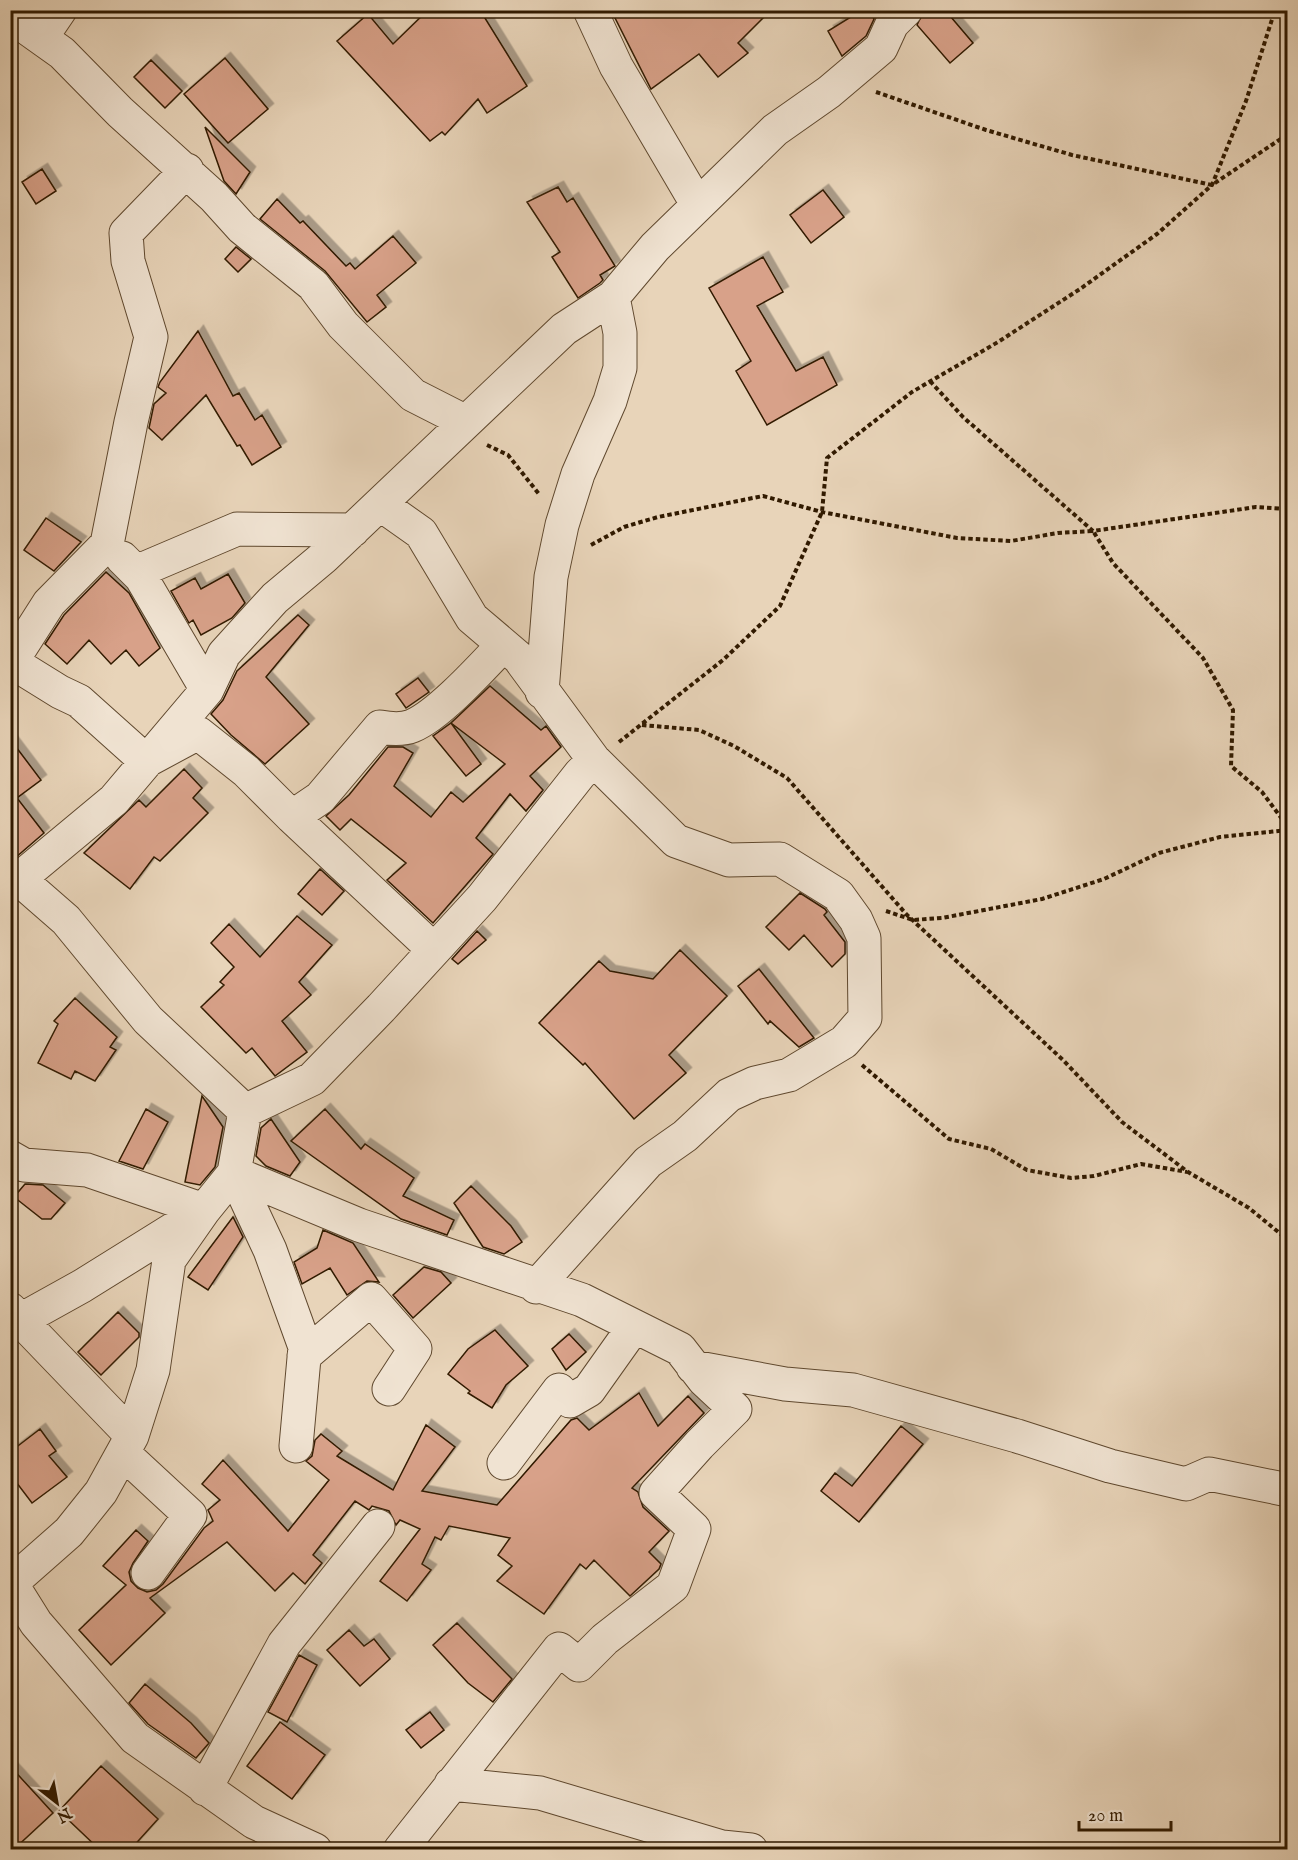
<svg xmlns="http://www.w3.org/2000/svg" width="1298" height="1860" font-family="'IM FELL English',serif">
<defs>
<filter id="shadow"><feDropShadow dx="5.5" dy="-5.5" stdDeviation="0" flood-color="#0004"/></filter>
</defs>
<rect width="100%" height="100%" fill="#e8d4b9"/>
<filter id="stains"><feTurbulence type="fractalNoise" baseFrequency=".00333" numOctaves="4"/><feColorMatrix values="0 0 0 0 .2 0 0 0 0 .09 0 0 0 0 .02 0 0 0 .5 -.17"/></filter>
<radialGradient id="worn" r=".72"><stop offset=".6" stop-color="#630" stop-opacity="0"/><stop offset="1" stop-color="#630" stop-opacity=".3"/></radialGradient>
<path fill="#d8a189" stroke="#311a00" stroke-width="1.5" filter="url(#shadow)" d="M 428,10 L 480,10 L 527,86 L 487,113 L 478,99 L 445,135 L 442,132 L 430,141 L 337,41 L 368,14 L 393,44 Z
M 611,10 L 771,10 L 738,43 L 748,53 L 718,77 L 699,54 L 651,89 Z
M 862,10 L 869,10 L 874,19 L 866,36 L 842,56 L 828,31 Z
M 924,10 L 945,10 L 973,43 L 950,63 L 917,25 Z
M 225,58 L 268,109 L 228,143 L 184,94 Z
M 151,60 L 182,91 L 165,108 L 134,77 Z
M 205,127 L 250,172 L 236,194 L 224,181 Z
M 42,169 L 56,191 L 36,204 L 22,182 Z
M 558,187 L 567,202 L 573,198 L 615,266 L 600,275 L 603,280 L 600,283 L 578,298 L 552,257 L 560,252 L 527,202 Z
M 823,190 L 844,217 L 811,243 L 790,215 Z
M 277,199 L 300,223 L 303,221 L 346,266 L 350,263 L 355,269 L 393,236 L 416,263 L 377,295 L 386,307 L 367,322 L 325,271 L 260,219 Z
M 236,247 L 251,259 L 238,272 L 225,259 Z
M 763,257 L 783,292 L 757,306 L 796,371 L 823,357 L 837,385 L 767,425 L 736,371 L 751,361 L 709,288 Z
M 198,331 L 233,396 L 239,393 L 255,420 L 262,415 L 281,447 L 252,465 L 240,445 L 237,446 L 206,395 L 162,440 L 149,428 L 154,404 L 166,393 L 158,387 L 160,382 Z
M 46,518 L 81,542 L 54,571 L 24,550 Z
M 106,572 L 129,593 L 160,648 L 139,666 L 126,650 L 111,664 L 89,640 L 67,664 L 45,644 L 64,615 Z
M 228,574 L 245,603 L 232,618 L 201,635 L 193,620 L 189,623 L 171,591 L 195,578 L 201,589 Z
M 298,615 L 309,625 L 266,677 L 309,724 L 265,764 L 231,735 L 211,714 L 223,700 L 237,671 Z
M 418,678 L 429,692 L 406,708 L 396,694 Z
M 490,686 L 541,730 L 546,726 L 561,747 L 530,776 L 543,790 L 526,811 L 510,794 L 476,838 L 493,854 L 433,923 L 387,880 L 406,863 L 351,819 L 340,830 L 326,816 L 349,795 L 388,747 L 403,747 L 413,753 L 394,786 L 431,817 L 451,792 L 463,802 L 505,764 L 451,723 Z
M 451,723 L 481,764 L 466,776 L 433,736 Z
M 10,739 L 41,780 L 17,798 L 44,833 L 15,858 L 10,858 Z
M 184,769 L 202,788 L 193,798 L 208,813 L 160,861 L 154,857 L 130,889 L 84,853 L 139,800 L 146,807 Z
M 320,869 L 344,891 L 322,915 L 298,894 Z
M 800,893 L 825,909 L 827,912 L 824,915 L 845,942 L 845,954 L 832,967 L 804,935 L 789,950 L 766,927 Z
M 297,916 L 332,945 L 299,982 L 311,995 L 282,1021 L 307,1052 L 275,1076 L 252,1048 L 246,1053 L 201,1007 L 224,985 L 220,982 L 234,967 L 211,943 L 229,924 L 260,957 Z
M 477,931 L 486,940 L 458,964 L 452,959 Z
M 680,950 L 727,996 L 669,1055 L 686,1073 L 634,1119 L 585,1063 L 583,1065 L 539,1023 L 599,961 L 610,971 L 653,979 Z
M 759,969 L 814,1038 L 799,1047 L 770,1021 L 768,1024 L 738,986 Z
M 75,998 L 117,1037 L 110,1047 L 116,1050 L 95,1081 L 75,1071 L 71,1079 L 38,1063 L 58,1024 L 54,1021 Z
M 202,1096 L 223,1127 L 215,1167 L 200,1185 L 185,1182 Z
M 146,1109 L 168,1122 L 143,1169 L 119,1161 Z
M 325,1109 L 361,1149 L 365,1144 L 414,1178 L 403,1196 L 454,1220 L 447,1235 L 401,1219 L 291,1141 Z
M 271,1119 L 300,1162 L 290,1176 L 266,1166 L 256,1156 L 261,1128 Z
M 25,1184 L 43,1185 L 65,1203 L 51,1219 L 42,1219 L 14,1197 Z
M 471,1186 L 511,1226 L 522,1242 L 504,1254 L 483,1247 L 454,1203 Z
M 233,1217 L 243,1237 L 208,1290 L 188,1277 Z
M 323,1230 L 353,1243 L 379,1282 L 367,1281 L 347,1295 L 330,1268 L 302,1284 L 294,1262 L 317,1248 Z
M 424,1267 L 441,1272 L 451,1283 L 413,1318 L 393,1295 Z
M 118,1312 L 139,1333 L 139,1337 L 101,1375 L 78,1352 Z
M 495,1330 L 528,1366 L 506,1385 L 492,1408 L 468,1393 L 470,1391 L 448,1374 L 468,1349 Z
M 569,1334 L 586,1352 L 566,1370 L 552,1349 Z
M 639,1393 L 658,1426 L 688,1396 L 704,1413 L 632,1488 L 638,1492 L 643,1507 L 669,1531 L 649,1552 L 661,1564 L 659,1569 L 630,1596 L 594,1560 L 586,1569 L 580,1564 L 544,1614 L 497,1581 L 512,1566 L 498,1555 L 510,1538 L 449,1526 L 441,1540 L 435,1537 L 422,1564 L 431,1570 L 407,1601 L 380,1581 L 420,1529 L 400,1520 L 396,1525 L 389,1511 L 372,1506 L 369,1510 L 355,1501 L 313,1555 L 322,1563 L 305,1584 L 293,1573 L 275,1591 L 227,1542 L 150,1598 L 165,1613 L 111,1665 L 79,1630 L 126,1585 L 103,1566 L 136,1530 L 148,1541 L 133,1563 L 129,1572 L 131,1581 L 138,1588 L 147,1592 L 156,1590 L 163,1584 L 204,1528 L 213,1521 L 208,1510 L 220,1500 L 202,1484 L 223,1460 L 288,1531 L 329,1480 L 306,1461 L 312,1456 L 315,1440 L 321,1434 L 342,1451 L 337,1456 L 393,1490 L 426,1425 L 455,1447 L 422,1491 L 497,1505 L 571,1420 L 577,1418 L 589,1430 Z
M 901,1426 L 923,1444 L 859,1522 L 821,1491 L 835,1473 L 852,1486 Z
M 40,1429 L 56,1451 L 49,1456 L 67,1477 L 32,1503 L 10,1474 L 10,1452 Z
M 457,1623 L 512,1679 L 493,1702 L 468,1683 L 433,1645 Z
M 349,1630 L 364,1646 L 374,1639 L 390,1659 L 360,1686 L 327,1650 Z
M 299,1655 L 317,1665 L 287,1722 L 268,1712 Z
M 145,1684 L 191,1723 L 209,1743 L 196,1758 L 148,1724 L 129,1703 Z
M 430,1712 L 444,1730 L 421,1748 L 406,1730 Z
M 280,1722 L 325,1755 L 292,1799 L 247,1766 Z
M 10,1766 L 53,1813 L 13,1850 L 10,1850 Z
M 101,1766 L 158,1819 L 130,1850 L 100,1850 L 59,1811 Z"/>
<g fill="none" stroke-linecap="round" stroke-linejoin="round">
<defs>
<path id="minor" d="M 590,10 L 616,66 L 697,204
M 10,16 L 62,53 L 120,112 L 214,197 L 242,228 L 313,285 L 343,325 L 413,395 L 464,421
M 41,38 L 60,10
M 380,504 L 421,533 L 472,618 L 519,658 L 594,760 L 676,841 L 729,860 L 780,859 L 838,895 L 856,920 L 864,938 L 865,1018 L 844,1042 L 789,1075 L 755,1083 L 729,1095 L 685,1136 L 648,1162 L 536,1287
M 122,558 L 141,577 L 207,690
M 136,572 L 237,529 L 353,530
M 10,661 L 60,692 L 79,701 L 146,761 L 198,733 L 246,771 L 292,817 L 320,798 L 380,727 C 391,729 402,730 412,726 C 439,715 483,666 503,645
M 10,664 L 49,603 L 107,544 L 131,422 L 151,337 L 128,261 L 126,233 L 187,170
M 542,692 L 551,577 L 562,525 L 578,474 L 610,401 L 620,368 L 620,333 L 613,297
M 292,817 L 433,949
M 10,876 L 19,879 L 66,920 L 148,1020 L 245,1111 L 234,1173 L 204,1210 L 82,1286 L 10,1326
M 10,879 L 19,879 L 114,800 L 207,690 L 224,654 L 275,598 L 324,557 L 564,329 L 613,297 L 655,247 L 775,130 L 829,92 L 881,48 L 892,24 L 906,10
M 245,1111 L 312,1079 L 381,1008 L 482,898 L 580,774 L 594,760
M 10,1157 L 24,1165 L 87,1170 L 204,1210 L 169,1260 L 153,1370 L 132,1436 L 101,1492 L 69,1532 L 10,1584
M 234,1173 L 359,1225 L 582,1300 L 680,1349 L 704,1380 L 735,1409 L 699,1445 L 656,1493 L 694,1529 L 673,1586 L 605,1639 L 579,1665 L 559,1649 L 400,1850
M 234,1173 L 270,1250 L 305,1347 L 296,1446
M 10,1309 L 132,1436
M 304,1356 L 371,1299 L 415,1349 L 389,1389
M 693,1367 L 785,1384 L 853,1390 L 1017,1436 L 1110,1466 L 1186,1484 L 1209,1474 L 1288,1490
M 123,1453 L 190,1515 L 148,1573
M 504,1463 L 559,1390 L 570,1401 L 589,1390 L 633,1328
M 11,1583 L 36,1623 L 135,1738 L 254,1822 L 315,1850
M 451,1784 L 540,1793 L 722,1847 L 751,1850
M 205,1789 L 284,1644 L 378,1526"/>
</defs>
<use href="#minor" stroke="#5f482e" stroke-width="35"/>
<path stroke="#311a00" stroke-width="4" stroke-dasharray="4.5 3" stroke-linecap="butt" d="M 876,92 L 986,130 L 1072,155 L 1212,185 L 1288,134
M 930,381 L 963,417 L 1093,531 L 1256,507 L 1288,509
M 487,445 L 508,455 L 539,494
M 591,545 L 624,527 L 658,517 L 763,496 L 822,512 L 957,538 L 1011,541 L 1058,533 L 1093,531 L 1113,563 L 1203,658 L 1233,710 L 1231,766 L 1262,792 L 1288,827
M 642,725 L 699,730 L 734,746 L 787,778 L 907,915 L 1063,1060 L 1122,1122 L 1188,1172 L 1249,1208 L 1288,1240
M 619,742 L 723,660 L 780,606 L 822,512 L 827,458 L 912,392 L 998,342 L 1080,289 L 1157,234 L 1212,185 L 1246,101 L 1275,10
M 886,911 L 913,920 L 942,918 L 1042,899 L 1104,879 L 1159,853 L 1220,837 L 1288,830
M 862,1065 L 949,1139 L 991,1149 L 1027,1170 L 1071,1178 L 1094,1176 L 1141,1164 L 1187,1172"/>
<use href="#minor" stroke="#f0e3d2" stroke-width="33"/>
</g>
<rect width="1298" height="1860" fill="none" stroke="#e8d4b9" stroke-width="36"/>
<rect x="12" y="12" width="1274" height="1836" fill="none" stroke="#311a00" stroke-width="3"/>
<rect x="18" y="18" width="1262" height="1824" fill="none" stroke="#311a00" stroke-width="1.5"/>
<g transform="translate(57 1803) rotate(149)" stroke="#f0e3d2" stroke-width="4.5" paint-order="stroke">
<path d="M0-4.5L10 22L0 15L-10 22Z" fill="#311a00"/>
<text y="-9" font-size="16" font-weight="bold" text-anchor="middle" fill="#311a00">N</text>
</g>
<path d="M1079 1821v9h92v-9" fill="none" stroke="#311a00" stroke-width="3"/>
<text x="1088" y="1821" font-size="18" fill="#311a00" stroke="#f0e3d2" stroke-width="4.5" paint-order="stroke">20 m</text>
<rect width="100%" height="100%" filter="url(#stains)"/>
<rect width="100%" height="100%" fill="url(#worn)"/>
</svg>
